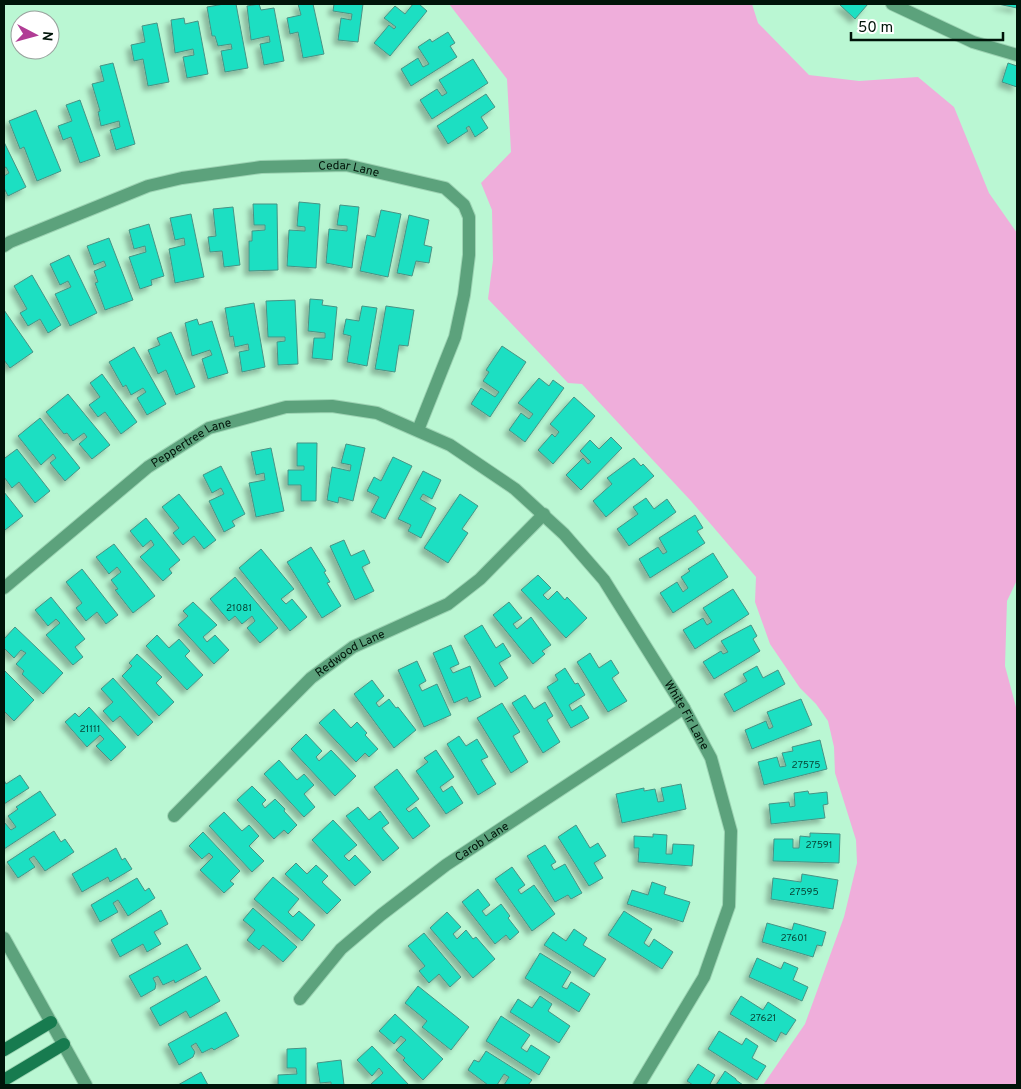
<svg xmlns="http://www.w3.org/2000/svg" width="1021" height="1089" font-family="Overpass,sans-serif">
<defs>
<filter id="shadow"><feDropShadow dx="-4.5" dy="4.5" stdDeviation="2.5" flood-color="#0004"/></filter>
</defs>
<rect width="100%" height="100%" fill="#baf7d3"/>
<path fill="#efaedb" d="M 449,4 L 752,4 L 758,23 L 809,75 L 859,81 L 918,77 L 954,107 L 989,193 L 1017,233 L 1017,580 L 1007,601 L 1005,666 L 1017,711 L 1017,1085 L 763,1085 L 805,1024 L 844,917 L 857,863 L 856,840 L 835,773 L 834,747 L 828,721 L 816,704 L 800,688 L 770,644 L 755,602 L 756,577 L 691,501 L 582,384 L 568,383 L 488,299 L 493,260 L 492,210 L 481,183 L 511,152 L 507,79 Z"/>
<path fill="#1cdfc2" stroke="#489384" filter="url(#shadow)" d="M 224,4 L 236,4 L 248,68 L 225,72 L 221,51 L 232,49 L 231,44 L 218,46 L 215,36 L 212,36 L 207,7 Z
M 259,4 L 261,10 L 274,8 L 284,61 L 264,65 L 260,44 L 270,42 L 269,36 L 251,40 L 247,6 Z
M 298,4 L 313,4 L 324,54 L 303,58 L 298,32 L 290,34 L 287,18 L 301,15 Z
M 334,4 L 363,4 L 358,42 L 338,40 L 341,18 L 351,20 L 352,14 L 333,11 Z
M 413,4 L 419,4 L 427,11 L 390,56 L 374,43 L 389,25 L 394,29 L 396,27 L 384,18 L 395,6 L 405,14 Z
M 839,4 L 868,4 L 855,19 Z
M 998,4 L 1017,4 L 1017,8 Z
M 184,18 L 185,24 L 198,21 L 208,74 L 187,78 L 183,57 L 194,55 L 193,49 L 175,53 L 171,20 Z
M 157,23 L 169,82 L 148,86 L 143,59 L 134,61 L 131,45 L 145,42 L 142,26 Z
M 448,32 L 455,43 L 450,46 L 457,57 L 411,86 L 401,69 L 418,58 L 423,67 L 429,64 L 418,47 L 430,39 L 432,42 Z
M 473,59 L 488,83 L 432,119 L 420,100 L 437,89 L 442,96 L 447,93 L 439,80 Z
M 113,63 L 135,144 L 116,150 L 110,130 L 120,127 L 119,121 L 101,126 L 98,112 L 100,111 L 92,84 L 104,81 L 100,66 Z
M 1008,63 L 1017,66 L 1017,87 L 1002,82 Z
M 486,94 L 495,107 L 481,117 L 488,128 L 475,137 L 469,126 L 466,128 L 468,131 L 448,144 L 437,126 Z
M 80,100 L 100,156 L 80,163 L 71,137 L 63,140 L 58,126 L 72,121 L 66,105 Z
M 36,110 L 61,171 L 37,181 L 24,147 L 20,149 L 9,121 Z
M 4,142 L 26,187 L 8,196 L 4,188 L 4,176 L 9,173 L 6,167 L 4,168 Z
M 299,202 L 320,204 L 316,268 L 287,266 L 289,230 L 305,231 L 305,227 L 297,226 Z
M 253,204 L 277,204 L 278,270 L 249,271 L 249,241 L 252,241 L 252,231 L 265,230 L 265,225 L 254,225 Z
M 340,205 L 359,207 L 352,268 L 326,263 L 329,229 L 347,231 L 347,226 L 337,225 Z
M 233,207 L 240,265 L 224,267 L 222,251 L 210,252 L 208,237 L 216,236 L 213,209 Z
M 381,210 L 401,214 L 388,277 L 360,271 L 367,235 L 375,237 Z
M 191,214 L 204,277 L 175,283 L 169,249 L 185,245 L 184,238 L 175,240 L 170,218 Z
M 409,215 L 429,220 L 424,245 L 432,247 L 429,263 L 416,261 L 412,276 L 397,273 Z
M 149,224 L 164,276 L 151,280 L 152,285 L 140,289 L 129,257 L 146,252 L 145,246 L 134,249 L 129,230 Z
M 109,238 L 133,300 L 105,310 L 95,283 L 98,282 L 94,271 L 106,266 L 104,261 L 94,265 L 87,246 Z
M 69,255 L 97,313 L 70,326 L 55,294 L 71,287 L 68,281 L 60,285 L 50,264 Z
M 32,275 L 61,325 L 48,333 L 40,319 L 28,326 L 20,313 L 27,309 L 14,286 Z
M 310,299 L 323,300 L 322,305 L 337,307 L 332,360 L 312,358 L 314,338 L 325,338 L 325,333 L 308,331 Z
M 295,300 L 298,364 L 278,365 L 277,342 L 285,341 L 285,337 L 268,337 L 266,301 Z
M 254,303 L 265,367 L 242,372 L 239,352 L 249,350 L 248,344 L 235,347 L 233,336 L 230,337 L 225,308 Z
M 362,306 L 377,308 L 367,366 L 347,362 L 351,336 L 343,334 L 346,319 L 359,321 Z
M 386,306 L 414,310 L 408,346 L 399,345 L 395,372 L 375,369 Z
M 4,310 L 33,352 L 10,368 L 4,360 Z
M 197,319 L 199,325 L 212,321 L 228,373 L 208,379 L 202,359 L 212,355 L 210,350 L 192,356 L 185,323 Z
M 171,332 L 195,387 L 176,395 L 166,370 L 158,374 L 148,350 L 160,345 L 157,338 Z
M 502,346 L 526,362 L 490,417 L 471,404 L 481,388 L 495,397 L 499,392 L 483,381 L 489,372 L 486,370 Z
M 134,347 L 166,404 L 147,415 L 137,398 L 146,392 L 143,388 L 131,395 L 126,385 L 123,387 L 109,362 Z
M 102,374 L 137,422 L 121,434 L 105,412 L 98,417 L 89,405 L 100,397 L 90,383 Z
M 539,378 L 549,386 L 553,380 L 564,388 L 525,442 L 509,430 L 521,413 L 529,419 L 533,414 L 518,403 Z
M 68,394 L 110,445 L 92,459 L 79,444 L 87,437 L 84,433 L 73,441 L 67,433 L 64,434 L 46,412 Z
M 574,397 L 595,416 L 553,464 L 538,450 L 552,434 L 555,437 L 559,432 L 550,424 Z
M 40,418 L 80,468 L 65,481 L 50,463 L 56,458 L 53,454 L 41,465 L 18,436 Z
M 611,437 L 622,448 L 581,490 L 566,475 L 583,458 L 588,464 L 591,462 L 580,451 L 590,440 L 599,449 Z
M 297,443 L 317,443 L 316,501 L 301,501 L 301,485 L 288,485 L 288,470 L 304,470 L 304,466 L 297,466 Z
M 346,444 L 365,448 L 353,501 L 339,497 L 338,503 L 327,500 L 332,467 L 350,471 L 351,465 L 341,463 Z
M 271,448 L 284,511 L 256,517 L 249,483 L 265,480 L 264,473 L 256,475 L 251,452 Z
M 17,449 L 50,491 L 35,503 L 19,482 L 12,488 L 4,477 L 4,455 L 5,458 Z
M 393,457 L 412,466 L 385,519 L 371,512 L 379,497 L 367,491 L 374,477 L 381,481 Z
M 634,458 L 641,466 L 643,464 L 654,476 L 606,517 L 593,501 L 612,484 L 607,478 Z
M 221,466 L 245,514 L 232,521 L 235,526 L 224,532 L 209,501 L 224,494 L 221,488 L 212,493 L 203,475 Z
M 423,471 L 441,480 L 432,499 L 423,494 L 420,499 L 436,508 L 421,538 L 408,531 L 411,525 L 398,519 Z
M 4,492 L 23,516 L 5,530 L 4,528 Z
M 179,494 L 216,540 L 204,549 L 194,536 L 183,545 L 173,533 L 179,528 L 162,507 Z
M 460,494 L 478,506 L 462,529 L 468,533 L 448,563 L 424,548 Z
M 646,498 L 654,509 L 667,499 L 676,512 L 629,546 L 617,529 L 638,514 L 633,507 Z
M 695,515 L 703,528 L 697,531 L 705,543 L 650,578 L 639,559 L 658,547 L 663,554 L 667,552 L 659,538 Z
M 146,518 L 180,560 L 169,569 L 172,573 L 163,581 L 140,557 L 154,545 L 151,540 L 143,547 L 130,531 Z
M 344,540 L 351,556 L 364,550 L 370,563 L 362,567 L 374,591 L 355,600 L 330,546 Z
M 114,544 L 155,596 L 133,613 L 115,590 L 118,589 L 111,580 L 121,572 L 117,567 L 109,574 L 96,557 Z
M 311,547 L 326,571 L 324,572 L 330,582 L 327,583 L 341,606 L 322,618 L 287,562 Z
M 261,549 L 294,589 L 281,599 L 286,604 L 292,599 L 307,617 L 290,631 L 239,568 Z
M 713,553 L 728,577 L 673,613 L 660,593 L 677,582 L 683,592 L 688,588 L 681,577 L 690,571 L 688,569 Z
M 82,569 L 118,615 L 106,624 L 97,612 L 86,621 L 76,608 L 82,603 L 66,582 Z
M 538,575 L 551,588 L 543,595 L 548,600 L 557,591 L 565,600 L 567,597 L 587,618 L 566,638 L 521,590 Z
M 235,577 L 278,628 L 260,643 L 247,628 L 255,621 L 252,616 L 242,624 L 235,616 L 229,621 L 210,599 Z
M 733,589 L 749,614 L 695,649 L 683,630 L 703,618 L 707,625 L 712,622 L 703,608 Z
M 51,597 L 85,639 L 75,647 L 83,657 L 73,665 L 46,635 L 60,623 L 56,619 L 48,626 L 35,610 Z
M 193,602 L 217,625 L 203,637 L 207,642 L 215,635 L 229,650 L 214,664 L 178,625 L 188,616 L 183,611 Z
M 509,602 L 522,618 L 513,624 L 517,629 L 531,617 L 551,645 L 542,651 L 545,654 L 533,664 L 493,615 Z
M 482,625 L 496,648 L 503,643 L 511,656 L 499,663 L 508,678 L 495,687 L 464,636 Z
M 751,625 L 757,636 L 753,639 L 760,651 L 714,679 L 703,662 L 721,651 L 723,654 L 728,652 L 721,641 Z
M 15,627 L 63,673 L 43,694 L 22,674 L 24,671 L 16,664 L 26,653 L 21,650 L 14,658 L 4,648 L 4,639 Z
M 157,635 L 169,648 L 179,639 L 190,651 L 185,656 L 203,675 L 187,690 L 146,646 Z
M 451,645 L 459,664 L 450,668 L 453,673 L 470,666 L 481,697 L 469,702 L 467,697 L 454,703 L 433,653 Z
M 590,653 L 599,668 L 611,660 L 619,673 L 612,678 L 627,701 L 608,712 L 577,662 Z
M 137,654 L 162,677 L 156,683 L 174,702 L 159,716 L 122,676 L 132,666 L 129,663 Z
M 417,661 L 426,681 L 419,685 L 422,691 L 437,684 L 451,715 L 424,727 L 398,670 Z
M 757,666 L 763,678 L 778,670 L 785,684 L 734,712 L 724,694 L 747,681 L 743,674 Z
M 565,668 L 575,684 L 578,683 L 585,695 L 569,705 L 572,711 L 581,705 L 589,718 L 571,728 L 547,687 L 558,680 L 555,675 Z
M 4,670 L 34,700 L 14,721 L 4,711 Z
M 113,678 L 153,722 L 138,736 L 120,716 L 113,722 L 103,711 L 113,702 L 101,689 Z
M 372,680 L 384,696 L 376,703 L 379,707 L 389,699 L 396,708 L 398,707 L 416,730 L 394,748 L 354,694 Z
M 525,695 L 534,709 L 545,702 L 553,716 L 547,720 L 560,742 L 543,753 L 512,703 Z
M 801,699 L 812,725 L 752,749 L 745,730 L 766,721 L 769,729 L 773,727 L 767,712 Z
M 502,703 L 520,732 L 513,736 L 528,762 L 511,773 L 477,718 Z
M 89,707 L 126,747 L 111,761 L 96,746 L 104,739 L 100,735 L 87,747 L 65,722 L 75,713 L 79,717 Z
M 334,709 L 351,728 L 357,722 L 367,733 L 365,735 L 378,749 L 369,757 L 365,753 L 356,762 L 319,723 Z
M 306,734 L 322,751 L 316,757 L 319,761 L 331,750 L 356,776 L 335,796 L 291,749 Z
M 459,736 L 466,746 L 477,739 L 488,757 L 481,760 L 496,784 L 478,795 L 447,744 Z
M 820,740 L 827,769 L 764,785 L 758,762 L 777,757 L 780,767 L 786,766 L 782,753 L 793,751 L 792,747 Z
M 436,750 L 454,777 L 440,787 L 443,792 L 452,786 L 463,803 L 446,814 L 416,771 L 428,762 L 424,758 Z
M 279,760 L 297,780 L 304,774 L 314,785 L 304,794 L 315,807 L 304,817 L 264,774 Z
M 397,769 L 419,799 L 406,809 L 409,812 L 416,807 L 430,826 L 413,839 L 374,787 Z
M 20,775 L 29,788 L 4,804 L 4,780 L 6,784 Z
M 681,784 L 686,809 L 622,823 L 616,794 L 644,788 L 644,791 L 655,789 L 658,802 L 664,801 L 661,788 Z
M 252,786 L 266,800 L 262,804 L 265,808 L 275,799 L 285,809 L 284,811 L 297,825 L 288,834 L 284,830 L 274,839 L 237,800 Z
M 40,791 L 56,815 L 4,849 L 4,822 L 11,830 L 16,827 L 8,816 L 18,809 L 16,807 Z
M 808,791 L 809,794 L 827,792 L 828,804 L 823,805 L 825,818 L 771,824 L 769,804 L 789,802 L 790,807 L 795,806 L 794,793 Z
M 358,807 L 369,820 L 380,811 L 389,823 L 382,828 L 399,848 L 383,861 L 346,816 Z
M 224,812 L 242,831 L 249,825 L 259,836 L 249,846 L 264,861 L 252,872 L 209,826 Z
M 333,820 L 357,845 L 344,856 L 349,861 L 355,855 L 371,872 L 355,886 L 312,840 Z
M 576,825 L 590,848 L 598,843 L 606,856 L 594,863 L 603,878 L 589,886 L 558,837 Z
M 54,831 L 61,842 L 65,839 L 74,852 L 45,871 L 34,856 L 29,859 L 35,867 L 18,878 L 7,862 Z
M 203,832 L 240,871 L 230,881 L 234,884 L 224,893 L 200,870 L 213,857 L 209,853 L 202,859 L 189,846 Z
M 810,833 L 840,834 L 839,863 L 773,861 L 774,839 L 793,839 L 793,848 L 799,848 L 800,836 L 810,837 Z
M 653,834 L 667,835 L 666,854 L 672,854 L 673,844 L 694,845 L 692,866 L 638,862 L 639,848 L 634,848 L 634,836 L 653,837 Z
M 545,845 L 556,862 L 551,865 L 554,870 L 565,864 L 582,893 L 571,899 L 568,895 L 555,902 L 527,856 Z
M 116,848 L 122,860 L 125,858 L 132,869 L 110,882 L 108,877 L 82,892 L 72,874 Z
M 296,863 L 307,874 L 316,865 L 328,876 L 322,882 L 341,900 L 327,914 L 285,874 Z
M 512,867 L 525,885 L 518,890 L 521,894 L 534,885 L 555,914 L 532,931 L 495,879 Z
M 802,874 L 838,880 L 833,909 L 771,899 L 773,878 L 801,882 Z
M 273,877 L 299,899 L 288,912 L 293,917 L 299,911 L 315,925 L 302,941 L 254,899 Z
M 137,878 L 145,891 L 149,888 L 155,898 L 128,916 L 118,900 L 113,903 L 118,912 L 100,922 L 91,905 Z
M 652,882 L 666,887 L 664,894 L 690,902 L 683,922 L 627,904 L 632,890 L 648,895 Z
M 478,889 L 490,905 L 482,911 L 486,916 L 501,904 L 510,916 L 508,918 L 519,932 L 510,940 L 506,935 L 495,944 L 462,902 Z
M 253,908 L 297,947 L 283,962 L 263,945 L 259,950 L 247,940 L 255,930 L 243,920 Z
M 161,910 L 168,924 L 154,932 L 161,944 L 147,952 L 143,944 L 120,957 L 111,940 Z
M 624,911 L 652,929 L 644,943 L 649,947 L 654,939 L 673,952 L 662,969 L 608,935 Z
M 447,912 L 461,927 L 453,934 L 457,939 L 466,930 L 473,939 L 476,937 L 495,959 L 473,978 L 430,928 Z
M 767,923 L 792,930 L 794,923 L 826,932 L 822,946 L 817,945 L 813,957 L 762,942 Z
M 574,929 L 587,938 L 583,945 L 606,959 L 594,977 L 544,945 L 553,932 L 566,941 Z
M 424,933 L 461,977 L 450,987 L 439,974 L 429,983 L 419,971 L 425,966 L 408,946 Z
M 187,944 L 201,969 L 175,983 L 174,980 L 163,985 L 158,976 L 153,978 L 156,984 L 155,989 L 141,997 L 129,976 Z
M 540,953 L 571,972 L 562,987 L 567,989 L 571,982 L 590,994 L 579,1012 L 525,978 Z
M 757,958 L 781,969 L 784,962 L 798,968 L 793,980 L 808,987 L 802,1001 L 749,977 Z
M 206,976 L 220,1001 L 190,1018 L 186,1011 L 160,1026 L 150,1008 Z
M 418,986 L 469,1027 L 451,1050 L 422,1027 L 427,1021 L 405,1003 Z
M 540,996 L 552,1004 L 548,1011 L 570,1026 L 559,1043 L 510,1012 L 518,999 L 532,1008 Z
M 741,996 L 763,1010 L 768,1002 L 796,1020 L 786,1035 L 781,1032 L 776,1042 L 730,1014 Z
M 226,1012 L 239,1036 L 214,1050 L 212,1048 L 202,1053 L 196,1043 L 191,1046 L 195,1052 L 193,1057 L 179,1065 L 168,1044 Z
M 395,1014 L 443,1059 L 423,1080 L 403,1060 L 405,1058 L 396,1050 L 406,1040 L 401,1036 L 394,1044 L 379,1031 Z
M 501,1016 L 530,1035 L 521,1048 L 527,1052 L 531,1045 L 550,1057 L 539,1075 L 486,1041 Z
M 719,1031 L 742,1045 L 746,1038 L 758,1046 L 752,1058 L 766,1066 L 757,1080 L 708,1049 Z
M 372,1046 L 409,1085 L 370,1085 L 383,1073 L 379,1068 L 372,1076 L 357,1060 Z
M 306,1048 L 306,1085 L 278,1085 L 278,1075 L 297,1074 L 296,1068 L 287,1068 L 287,1049 Z
M 486,1051 L 532,1080 L 528,1085 L 504,1085 L 509,1077 L 504,1074 L 497,1085 L 488,1085 L 468,1070 L 474,1060 L 479,1062 Z
M 341,1060 L 344,1085 L 331,1085 L 331,1082 L 320,1083 L 317,1063 Z
M 698,1064 L 715,1075 L 710,1084 L 712,1085 L 693,1085 L 687,1081 Z
M 725,1071 L 736,1079 L 736,1080 L 743,1085 L 716,1085 Z
M 201,1072 L 208,1085 L 178,1085 Z"/>
<g fill="none" stroke-linecap="round" stroke-linejoin="round">
<defs>
<g id="street">
<path d="M 892,4 L 973,42 L 1017,55"/>
<path id="s1" d="M 4,246 L 10,242 L 148,186 L 182,178 L 261,167 L 346,165 L 445,188 L 464,205 L 469,217 L 469,255 L 464,295 L 455,337 L 418,430"/>
<path id="s2" d="M 4,588 L 148,467 L 209,428 L 286,407 L 332,406 L 377,413 L 450,445 L 515,489 L 564,534 L 604,580 L 684,708 L 711,758 L 731,831 L 729,906 L 704,977 L 639,1085"/>
<path id="s3" d="M 174,816 L 311,678 L 353,647 L 448,604 L 480,579 L 544,514"/>
<path d="M 4,938 L 86,1085"/>
<path id="s4" d="M 300,999 L 341,949 L 381,915 L 446,865 L 684,708"/>
</g>
<path id="secondary" d="M 4,1050 L 51,1022
M 4,1080 L 64,1044"/>
</defs>
<use href="#street" stroke="#9cd3b3" stroke-width="14"/>
<use href="#secondary" stroke="#9cd3b3" stroke-width="14"/>
<use href="#street" stroke="#5ca27c" stroke-width="12"/>
<use href="#secondary" stroke="#177b4f" stroke-width="12"/>
</g>
<g text-anchor="middle" stroke-width="5" stroke-linejoin="round" paint-order="stroke">
<g font-size="10" fill="#074737">
<text x="239" y="611">21081</text>
<text x="90" y="732">21111</text>
<text x="806" y="768">27575</text>
<text x="819" y="848">27591</text>
<text x="804" y="895">27595</text>
<text x="794" y="941">27601</text>
<text x="763" y="1021">27621</text>
</g>
<g font-size="12" fill="#001409" stroke="#fff">
<text dy="4" stroke="none"><textPath href="#s1" startOffset="359">Cedar Lane</textPath></text>
<text dy="4" stroke="none"><textPath href="#s2" startOffset="238">Peppertree Lane</textPath></text>
<text dy="4" stroke="none"><textPath href="#s3" startOffset="241">Redwood Lane</textPath></text>
<text dy="4" stroke="none"><textPath href="#s2" startOffset="876">White Fir Lane</textPath></text>
<text dy="4" stroke="none"><textPath href="#s4" startOffset="242">Carob Lane</textPath></text>
</g>
</g>
<rect width="1021" height="1089" fill="none" stroke="#001409" stroke-width="10"/>
<g transform="translate(35 35) rotate(96)"><circle r="24" fill="#ffffff" stroke="#99a19d"/>
<path d="M0-4L9 19L0 12L-9 19Z" fill="#b13c95"/>
<text y="-8" font-size="14" font-weight="bold" text-anchor="middle" fill="#001409">N</text>
</g>
<path d="M851 32v8h152v-8" fill="none" stroke="#001409" stroke-width="2.5"/>
<text x="858" y="32" font-size="15" fill="#001409" stroke="#ffffff" stroke-width="4" paint-order="stroke">50 m</text>
</svg>
